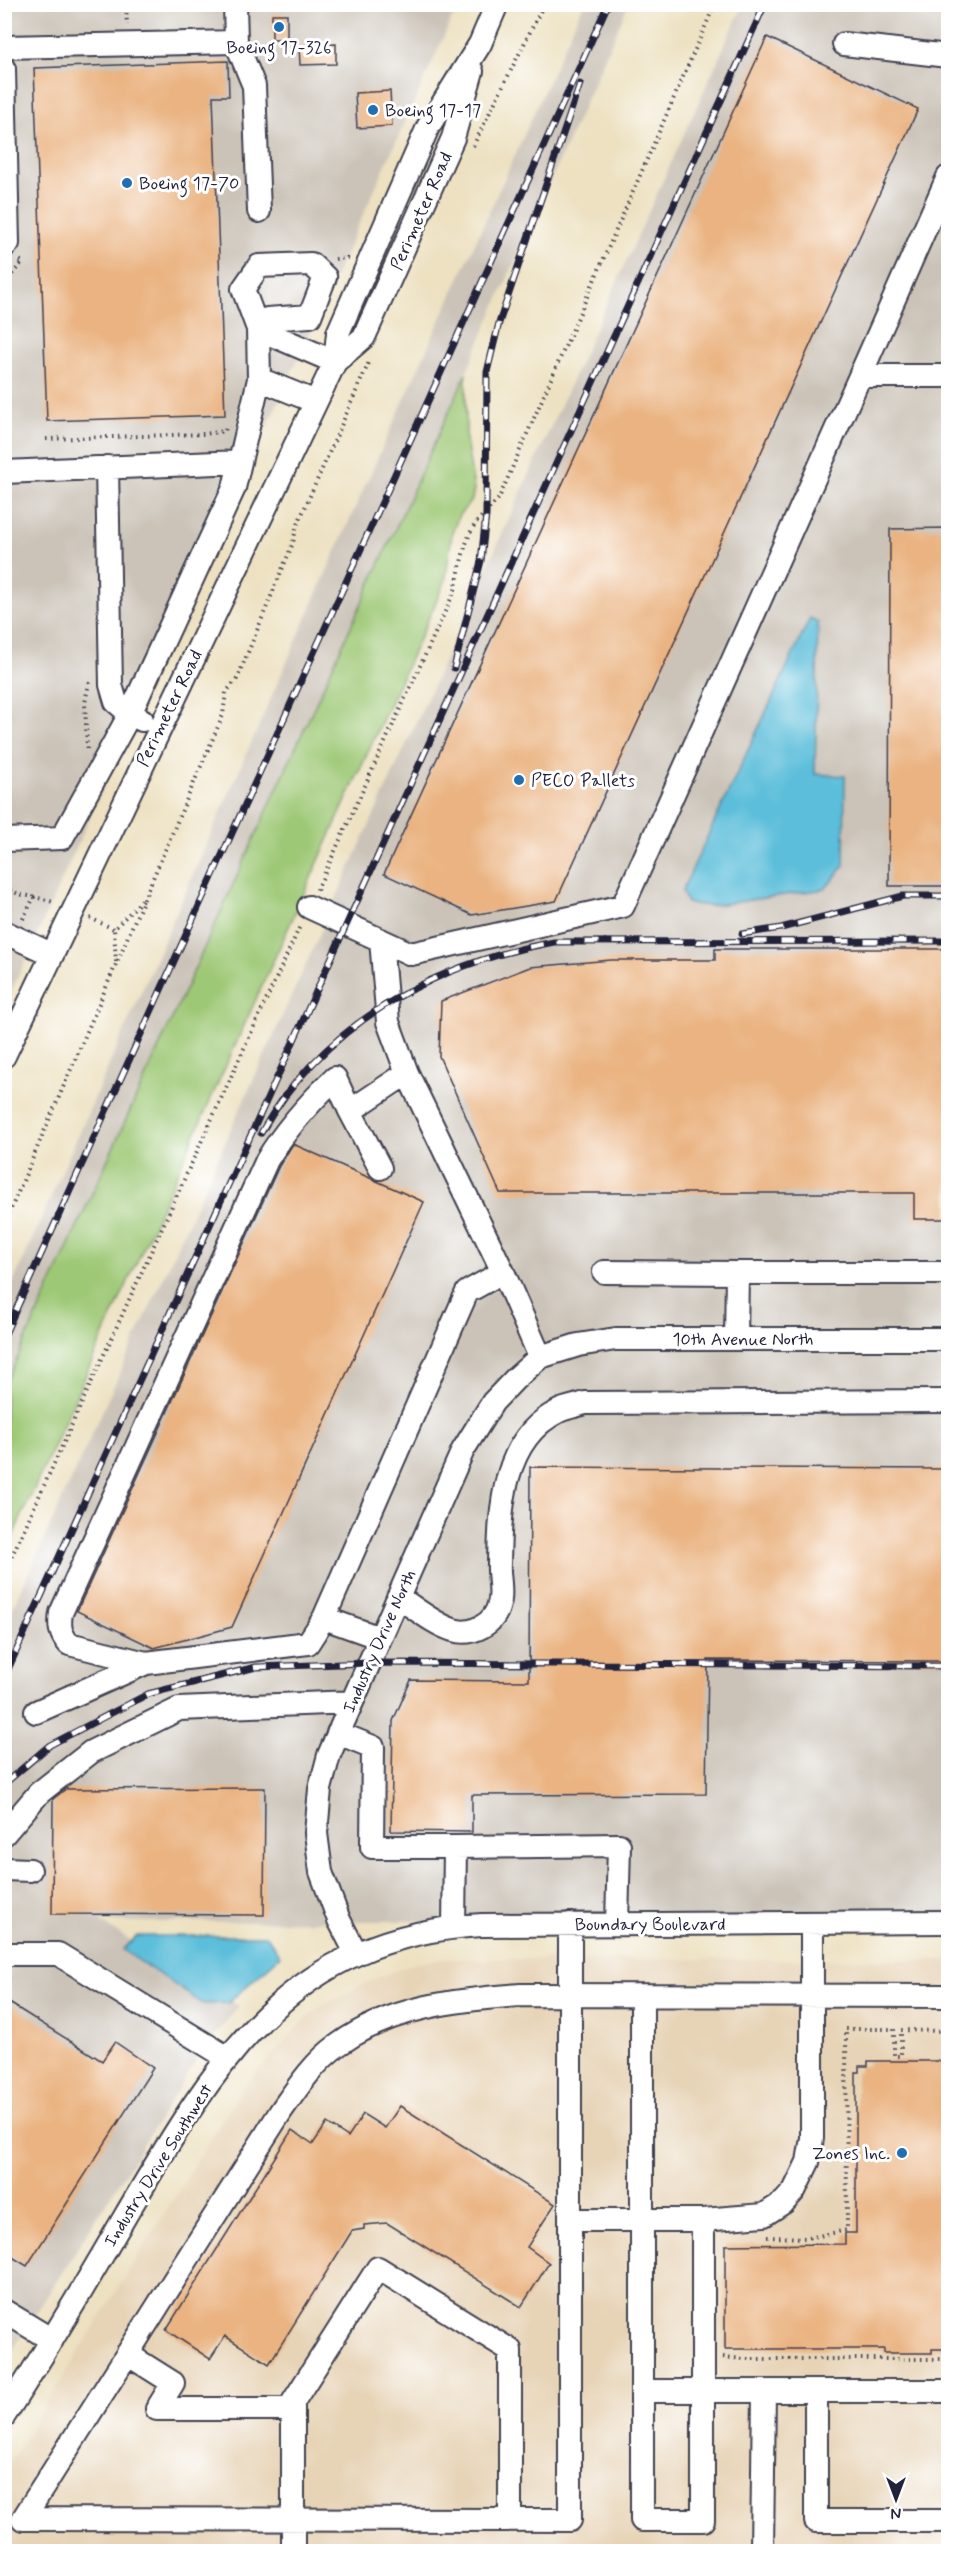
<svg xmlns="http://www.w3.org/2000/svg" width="953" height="2556" font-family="Mynerve,sans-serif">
<rect width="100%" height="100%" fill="#fff"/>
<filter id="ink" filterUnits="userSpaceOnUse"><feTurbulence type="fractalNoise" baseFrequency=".0167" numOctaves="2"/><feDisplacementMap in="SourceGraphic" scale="12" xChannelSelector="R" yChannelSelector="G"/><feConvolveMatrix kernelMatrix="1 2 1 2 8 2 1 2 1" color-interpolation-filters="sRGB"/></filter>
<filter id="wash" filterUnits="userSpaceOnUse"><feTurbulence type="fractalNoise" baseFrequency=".008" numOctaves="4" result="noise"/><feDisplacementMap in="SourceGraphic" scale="24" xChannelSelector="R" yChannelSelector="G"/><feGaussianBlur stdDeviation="1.35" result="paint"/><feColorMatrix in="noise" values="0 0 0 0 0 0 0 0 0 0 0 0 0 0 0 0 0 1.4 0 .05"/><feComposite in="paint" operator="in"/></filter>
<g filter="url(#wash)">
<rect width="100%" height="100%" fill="#ede1c1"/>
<path fill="#e7d4b7" d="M 441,1959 L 948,1960 L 948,2551 L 5,2551 L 4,2475 L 9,2464 L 243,2087 L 302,2022 L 320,2007 L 376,1978 L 412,1964 Z"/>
<path fill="#cbc3b8" d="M 5,5 L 458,5 L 5,1005 Z
M 583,5 L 628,5 L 342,654 L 5,1386 L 5,1301 L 346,528 Z
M 743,5 L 948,5 L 948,1919 L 100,1922 L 239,2006 L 199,2056 L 6,2361 L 5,1625 Z"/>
<path fill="#9dc875" stroke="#607558" stroke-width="1.5" d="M 466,374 L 466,439 L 474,489 L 472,500 L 459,515 L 452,533 L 445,582 L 5,1553 L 5,1385 Z"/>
<path fill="#5cbeda" stroke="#3f708a" stroke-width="1.5" d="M 810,618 L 818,622 L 815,774 L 845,776 L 844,866 L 825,889 L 709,906 L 687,903 L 682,891 Z
M 137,1936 L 267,1936 L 280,1956 L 228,2003 L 203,2004 L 123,1950 Z"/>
<g id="blocks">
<path fill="#eab381" d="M 272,14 L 287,14 L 287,40 L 272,40 Z
M 767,37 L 918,109 L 556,901 L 472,915 L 384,874 Z
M 336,44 L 336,64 L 300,65 L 299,46 Z
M 228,61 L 229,96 L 213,96 L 225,415 L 47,421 L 34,68 Z
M 390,91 L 392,126 L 357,128 L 355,93 Z
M 948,528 L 948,886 L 889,886 L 890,529 Z
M 715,949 L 948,949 L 948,1219 L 914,1219 L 914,1193 L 500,1193 L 439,1056 L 441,1001 L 530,967 L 611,960 L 715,960 Z
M 293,1144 L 424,1202 L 232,1627 L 154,1648 L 77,1611 L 279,1166 Z
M 530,1467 L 948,1469 L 948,1661 L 708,1660 L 706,1794 L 472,1795 L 472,1832 L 391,1831 L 393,1721 L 411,1680 L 529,1681 Z
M 265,1788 L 264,1915 L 52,1914 L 53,1799 L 66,1789 Z
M 11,2004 L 102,2061 L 115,2042 L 153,2068 L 27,2266 L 4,2252 L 4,2014 Z
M 868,2061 L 948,2061 L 948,2349 L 932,2349 L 932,2353 L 884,2353 L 884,2349 L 725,2349 L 725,2245 L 845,2244 L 845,2233 L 856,2233 L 856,2072 L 859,2072 L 859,2066 L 868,2066 Z
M 400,2106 L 555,2204 L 527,2247 L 549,2263 L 521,2307 L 387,2223 L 364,2225 L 364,2229 L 352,2231 L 269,2364 L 225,2336 L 210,2359 L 166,2330 L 292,2130 L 313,2144 L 327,2123 L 348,2137 L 363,2114 L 385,2128 Z"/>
</g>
</g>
<g filter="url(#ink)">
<use href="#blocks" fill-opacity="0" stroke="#403f4f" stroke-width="1.5"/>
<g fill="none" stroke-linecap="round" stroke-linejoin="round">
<defs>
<path id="minor" d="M 235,4 L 236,42 L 254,86 L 259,211
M 844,44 L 948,56
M 4,47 L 236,42
M 4,69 L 8,243 L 4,246
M 948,177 L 860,376 L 948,376
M 335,362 L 364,337 L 453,138 L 472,71
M 259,379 L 258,329 L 267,319 L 310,316 L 325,277 L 311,264 L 259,266 L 243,289 L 258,329 L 335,362
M 107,467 L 111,685 L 116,702 L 130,714 L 234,488 L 259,379 L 316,402
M 4,472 L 240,462
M 4,840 L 62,838 L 130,714 L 142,720
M 309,907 L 411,954 L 623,906 L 860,376
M 4,932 L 51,954
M 381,940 L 388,1022 L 407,1073 L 503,1272 L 540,1357
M 4,1056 L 335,362 L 338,333 L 428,127 L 480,44 L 497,4
M 380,1168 L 350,1111 L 407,1073
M 604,1272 L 737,1273 L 736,1339
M 737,1273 L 948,1273
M 398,1597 C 415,1608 434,1624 453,1630 C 472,1636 495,1624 499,1604 C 503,1592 498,1577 499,1564 C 500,1510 502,1438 559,1411 C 567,1407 577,1406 585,1403 L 948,1401
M 380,1638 L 324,1618 L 467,1292 L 503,1272
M 146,1663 L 69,1644 C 60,1634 59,1626 61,1613 L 267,1160 C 286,1128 309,1103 335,1078 L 350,1111
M 36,1712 L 146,1663 L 308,1643 L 324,1618
M 338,1733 L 373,1747 L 372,1847 L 455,1847 L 454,1927
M 4,1834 L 39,1793 L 91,1752 L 179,1709 L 352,1702
M 455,1847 L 619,1845 L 617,1924
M 4,1869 L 30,1870
M 356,1953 L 339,1920 L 321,1872 L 316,1833 L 320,1789 L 329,1755 L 342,1725 L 463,1450 L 493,1402 L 515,1379 L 540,1357 L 578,1345 L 616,1339 L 948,1339
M 4,1954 L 58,1954 L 228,2058
M 642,1996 L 642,2520 L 703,2520 L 703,2220
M 570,2220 L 703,2220 L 764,2215 L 784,2202 L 794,2191 L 808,2162 L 812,2138 L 812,1923
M 4,2311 L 52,2340
M 127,2354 L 173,2383 L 157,2409
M 642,2391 L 948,2391
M 816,2391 L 816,2521 L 948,2521
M 157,2409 L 293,2409
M 4,2416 C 47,2350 87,2282 127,2213 C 216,2062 289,1936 482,1925 L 948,1922
M 23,2519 L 281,2111 C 297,2088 314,2062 338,2045 C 392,2006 457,2000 521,1995 L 948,1996
M 23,2519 L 570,2520 L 570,1924
M 293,2552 L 293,2402 L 378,2268 L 510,2350 L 510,2520
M 762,2552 L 764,2392"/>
</defs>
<use href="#minor" stroke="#403f4f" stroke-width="26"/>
<path stroke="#403f4f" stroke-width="4" stroke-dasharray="1.5 4.5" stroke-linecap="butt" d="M 126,7 L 127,25
M 473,146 L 544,4
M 335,259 L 347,258 L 349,255
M 4,283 L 23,262 L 19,260
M 46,439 L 205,434 L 225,431 L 226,427
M 87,749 L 85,703 L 89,682
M 4,890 C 13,890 16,894 23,895 C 35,897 44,899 56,903
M 317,890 L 455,590 C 460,570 463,544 474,526 C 478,519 493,506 499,498 L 715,4
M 90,918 L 114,929
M 23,919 L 35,895
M 116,962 L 114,929 L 144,898
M 4,1225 L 223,715 L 226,692 L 237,679 L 293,543 L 296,528 L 370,360
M 4,1573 L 301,924
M 767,2237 L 809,2238 L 847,2230 L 846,2029 L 894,2029 L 894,2056 L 901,2056 L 901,2030 L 948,2031
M 723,2357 L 744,2359 L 948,2359"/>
<use href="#minor" stroke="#fff" stroke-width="22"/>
<defs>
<path id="rail" d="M 454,668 L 481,561 L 486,515 L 487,372 L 499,323 L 580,84
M 742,934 L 781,928 L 903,896 L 948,896
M 261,1133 C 322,1025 434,963 554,942 L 948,941
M 4,1336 L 608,4
M 4,1678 L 765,4
M 4,1784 L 50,1745 L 148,1694 L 256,1667 L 369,1663 L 948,1666"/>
</defs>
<use href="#rail" stroke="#22223b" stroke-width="7"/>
<use href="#rail" stroke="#fff" stroke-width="4.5" stroke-dasharray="14" stroke-linecap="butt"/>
</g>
</g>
<g fill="#1f6fb2" stroke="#fff" stroke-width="2">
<circle cx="279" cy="27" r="6"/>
<circle cx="373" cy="110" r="6"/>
<circle cx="127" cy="183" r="6"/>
<circle cx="519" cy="780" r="6"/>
<circle cx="902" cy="2153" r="6"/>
</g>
<g text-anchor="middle" stroke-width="6" stroke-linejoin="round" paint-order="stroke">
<g font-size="18" fill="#22223b" stroke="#fff" text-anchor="start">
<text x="279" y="53" text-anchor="middle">Boeing 17-326</text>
<text x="385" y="116">Boeing 17-17</text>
<text x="139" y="189">Boeing 17-70</text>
<text x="531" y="786">PECO Pallets</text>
<text x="890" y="2159" text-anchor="end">Zones Inc.</text>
</g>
<g font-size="18" fill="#22223b" stroke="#fff">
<text transform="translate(421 211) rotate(-66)" y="6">Perimeter Road</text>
<text transform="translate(169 708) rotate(-64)" y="6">Perimeter Road</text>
<text x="743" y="1345">10th Avenue North</text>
<text transform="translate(379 1641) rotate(-66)" y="6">Industry Drive North</text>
<text x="650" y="1930">Boundary Boulevard</text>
<text transform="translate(158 2165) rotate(-58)" y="6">Industry Drive Southwest</text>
</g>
</g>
<rect width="953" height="2556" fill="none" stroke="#fff" stroke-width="24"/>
<g transform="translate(896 2499) rotate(180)" stroke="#ffffff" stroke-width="4.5" paint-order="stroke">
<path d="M0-4.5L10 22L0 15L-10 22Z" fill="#22223b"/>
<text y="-9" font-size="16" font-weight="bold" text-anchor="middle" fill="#22223b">N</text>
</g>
</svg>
